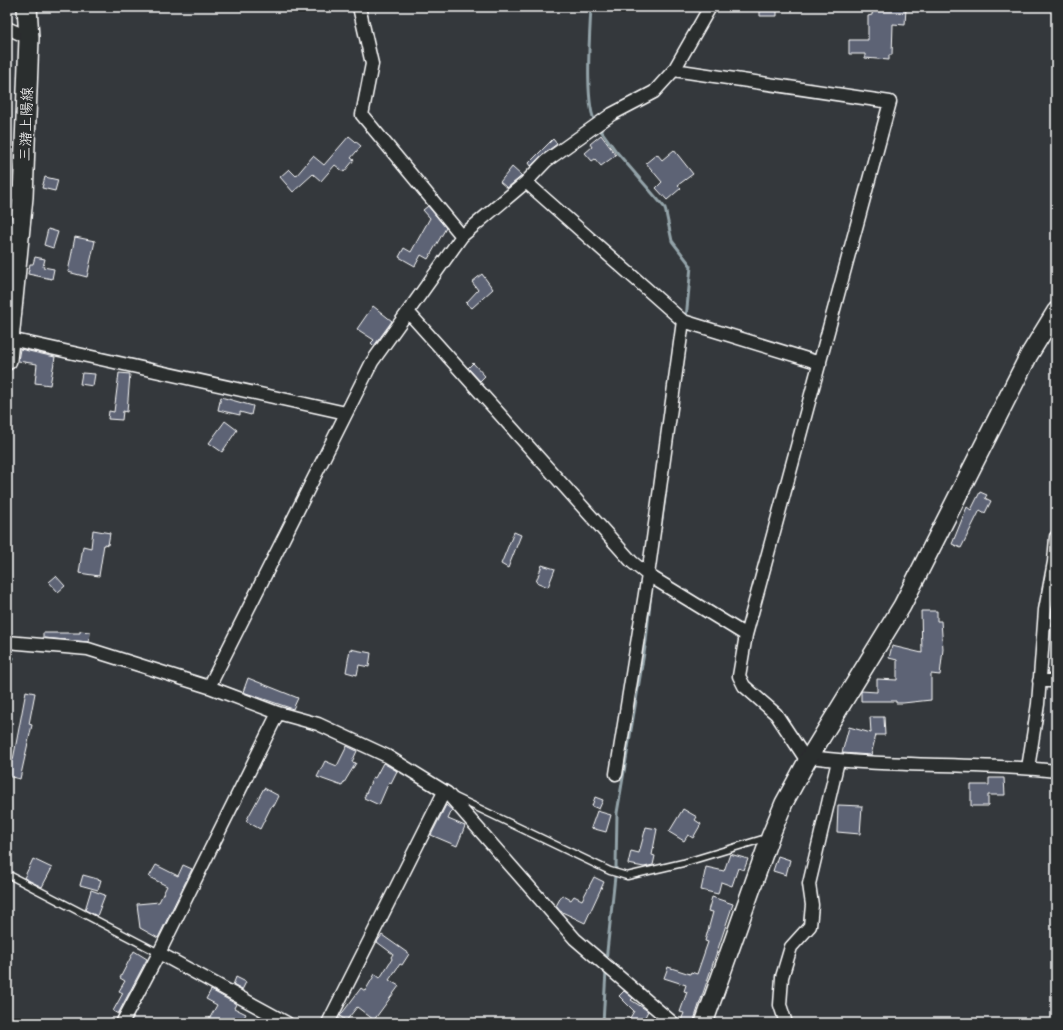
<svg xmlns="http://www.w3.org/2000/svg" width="1063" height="1030" font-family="Mynerve,'Klee One',sans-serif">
<rect width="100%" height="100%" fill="#34383c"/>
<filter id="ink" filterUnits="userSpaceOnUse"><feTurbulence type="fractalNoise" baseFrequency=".025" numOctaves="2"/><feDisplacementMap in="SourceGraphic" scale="8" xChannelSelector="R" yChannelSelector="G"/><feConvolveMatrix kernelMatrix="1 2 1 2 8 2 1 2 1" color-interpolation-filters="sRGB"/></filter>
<g filter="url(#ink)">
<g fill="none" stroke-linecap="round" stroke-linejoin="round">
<path stroke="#93a3a9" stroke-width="3" d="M 591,7 C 590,30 584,107 596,123
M 599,128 L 615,150 L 665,208 L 672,241 L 691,266 L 686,319
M 661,525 L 666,491
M 7,669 L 13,658
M 606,961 L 616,867 L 617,813 L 646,641 L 651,592
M 603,1023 L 606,971"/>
</g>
<path fill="#5d6374" stroke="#fff" d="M 760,7 L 777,7 L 777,16 L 760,16 Z
M 873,7 L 906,8 L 905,25 L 893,24 L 892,55 L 889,55 L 889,60 L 865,58 L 865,54 L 849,54 L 849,40 L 868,40 L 868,16 L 872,15 Z
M 601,135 L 616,155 L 601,166 L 595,159 L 592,161 L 585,153 L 592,147 L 590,144 Z
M 349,136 L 361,146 L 351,158 L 354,160 L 344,172 L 335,165 L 321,181 L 313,174 L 293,192 L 280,177 L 289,169 L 296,176 L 313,156 L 324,165 Z
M 553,139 L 557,144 L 542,155 L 531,166 L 529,163 Z
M 674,150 L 693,174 L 678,185 L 681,188 L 667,200 L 656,188 L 662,182 L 646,163 L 657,154 L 662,160 Z
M 512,167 L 522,176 L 507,188 L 500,182 Z
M 45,177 L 58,180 L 55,191 L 42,188 Z
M 428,206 L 446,228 L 428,259 L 421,255 L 415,266 L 399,257 L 404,248 L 411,252 L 430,218 L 423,210 Z
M 48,229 L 58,232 L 53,248 L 44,245 Z
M 75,237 L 95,241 L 87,277 L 68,272 Z
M 35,257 L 45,259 L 43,267 L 54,269 L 52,279 L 28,274 L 30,264 L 33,264 Z
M 482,274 L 493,289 L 472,308 L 466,303 L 478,290 L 472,282 Z
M 373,306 L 392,321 L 374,346 L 371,343 L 374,340 L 357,329 Z
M 20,349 L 55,357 L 50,385 L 35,383 L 37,364 L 18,361 Z
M 473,363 L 485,376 L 480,381 L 468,368 Z
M 82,373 L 95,374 L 93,386 L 80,384 Z
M 119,373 L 130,374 L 127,412 L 123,411 L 122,420 L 108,419 L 109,411 L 114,412 Z
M 221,397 L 253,406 L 251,415 L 240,412 L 240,415 L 218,410 Z
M 225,421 L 237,430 L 222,452 L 209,443 Z
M 980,492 L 987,495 L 985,498 L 991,501 L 985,513 L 980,510 L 961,548 L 952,544 L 967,507 L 971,510 Z
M 93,530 L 110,533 L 108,545 L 104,544 L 99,576 L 79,573 L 83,546 L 91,548 Z
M 514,532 L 521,535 L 508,568 L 501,564 Z
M 542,565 L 555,569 L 548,587 L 536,582 Z
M 56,576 L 65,586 L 58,592 L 49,582 Z
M 921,611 L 937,611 L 937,621 L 941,621 L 943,649 L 940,675 L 931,674 L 931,700 L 903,703 L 896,703 L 896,701 L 861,701 L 861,691 L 877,692 L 877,679 L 897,680 L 897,660 L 889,658 L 892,646 L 922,653 Z
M 80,631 L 90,632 L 89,642 L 43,638 L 43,633 L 80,633 Z
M 350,649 L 371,653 L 369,667 L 359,665 L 357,675 L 346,672 Z
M 248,678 L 298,698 L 293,709 L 243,692 Z
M 26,691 L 35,693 L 29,724 L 32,725 L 20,779 L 7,776 L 7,773 L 10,759 L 13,760 Z
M 870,717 L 884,717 L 885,735 L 876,735 L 871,755 L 842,753 L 849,727 L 871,733 Z
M 347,746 L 357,751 L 352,762 L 356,763 L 342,786 L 317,777 L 325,761 L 337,766 Z
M 383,763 L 397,771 L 391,783 L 389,782 L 379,805 L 364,798 L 373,777 L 375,778 Z
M 989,778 L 1004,778 L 1005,795 L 988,795 L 988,806 L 971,806 L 971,785 L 989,785 Z
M 264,788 L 279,796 L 274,806 L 272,805 L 260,829 L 246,821 Z
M 595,797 L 603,800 L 599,809 L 592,806 Z
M 446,805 L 452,810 L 448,819 L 465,826 L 457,846 L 431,835 Z
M 838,805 L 862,806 L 860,834 L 837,832 Z
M 683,809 L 697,817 L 695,820 L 701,824 L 693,838 L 688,835 L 684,841 L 669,832 Z
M 597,811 L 611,815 L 606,832 L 591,828 Z
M 646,827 L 657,829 L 652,855 L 655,856 L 653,865 L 644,867 L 628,864 L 631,851 L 639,853 Z
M 730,854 L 748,859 L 744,870 L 738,868 L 732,886 L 721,882 L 718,894 L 701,890 L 706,867 L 724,871 Z
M 778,856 L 790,860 L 786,875 L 773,871 Z
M 33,859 L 52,868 L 42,887 L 24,878 Z
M 156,865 L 178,876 L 183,865 L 192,869 L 158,938 L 140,928 L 137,904 L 159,902 L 167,886 L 149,877 Z
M 83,875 L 101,880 L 98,890 L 80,885 Z
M 594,877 L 604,882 L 585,923 L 560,911 L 556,906 L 562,895 L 571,900 L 574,896 L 582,900 Z
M 91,890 L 105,895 L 97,916 L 85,910 Z
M 712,897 L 733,904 L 693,1023 L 680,1023 L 684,1013 L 680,1012 L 687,992 L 684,991 L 686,985 L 664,978 L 668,967 L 690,974 L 691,972 L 697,974 L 708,942 L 705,941 L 713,912 L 708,911 Z
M 382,935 L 409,954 L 402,965 L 400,964 L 389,980 L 399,986 L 374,1020 L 357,1007 L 346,1021 L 340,1016 L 361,988 L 365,991 L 375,974 L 380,978 L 392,959 L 391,957 L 393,954 L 377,942 Z
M 134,951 L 147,959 L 118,1014 L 113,1011 L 123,993 L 119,991 L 125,981 L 120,978 Z
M 236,977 L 246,982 L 242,990 L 233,985 Z
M 211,990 L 236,1004 L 234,1008 L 246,1014 L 241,1023 L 207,1023 L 217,1005 L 206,999 Z
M 624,991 L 633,998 L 631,1000 L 648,1011 L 642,1023 L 627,1023 L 634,1011 L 619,996 Z"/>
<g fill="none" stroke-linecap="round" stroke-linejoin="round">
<defs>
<path id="lane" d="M 453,796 L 610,871 L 627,876 L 683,863 L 766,838
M 7,874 L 159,953"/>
<path id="street" d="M 359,7 L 372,64 L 362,115 L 462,236
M 7,28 L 29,38
M 674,70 L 890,102 L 746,635 L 739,676 L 744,686 L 776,714 L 807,761
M 526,182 L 683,321 L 820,363
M 7,192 L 23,197
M 409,313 L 632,562 L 648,575 L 746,635
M 10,339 L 346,413
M 7,642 L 88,649 L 209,687 L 278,713 L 318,724 L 387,756 L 447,793 L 575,939 L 673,1023
M 1039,681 L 1056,681
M 209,687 L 372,362 L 462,236 L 526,182 L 546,161 L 612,114 L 654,92 L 674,70 L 710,7
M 810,757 C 892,768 974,762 1056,771
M 1028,768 L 1038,704 L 1045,610 L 1054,562 L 1056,537
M 616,774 L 648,575 L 683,321
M 159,953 L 287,1023
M 122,1023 L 159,953 L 278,713
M 328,1023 L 444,792
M 786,1023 L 780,1005 L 782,977 L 791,947 L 810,926 L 812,905 L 809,884 L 838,761"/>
<path id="secondary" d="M 704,1023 L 770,837 L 784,803 L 807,761 L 902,606 L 1029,355 L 1056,311"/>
<path id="primary" d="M 7,360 L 23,197 L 29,38 L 27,7"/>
</defs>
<use href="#lane" stroke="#fff" stroke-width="9"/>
<use href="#street" stroke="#fff" stroke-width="15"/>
<use href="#secondary" stroke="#fff" stroke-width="20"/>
<use href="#primary" stroke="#fff" stroke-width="22"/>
<use href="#lane" stroke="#2a2d2e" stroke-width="6"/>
<use href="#street" stroke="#2a2d2e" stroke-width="12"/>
<use href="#secondary" stroke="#2a2d2e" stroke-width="17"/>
<use href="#primary" stroke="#2a2d2e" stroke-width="19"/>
</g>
</g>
<g text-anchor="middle" stroke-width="3" stroke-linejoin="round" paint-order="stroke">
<g font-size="15" fill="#fff" stroke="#2a2d2e">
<text transform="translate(26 124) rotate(-88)" y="5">三潴上陽線</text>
</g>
</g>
<rect width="1063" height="1030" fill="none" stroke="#2a2d2e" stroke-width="24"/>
<rect x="12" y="12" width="1039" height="1006" fill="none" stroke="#fff" stroke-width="1.5" filter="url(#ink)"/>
</svg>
